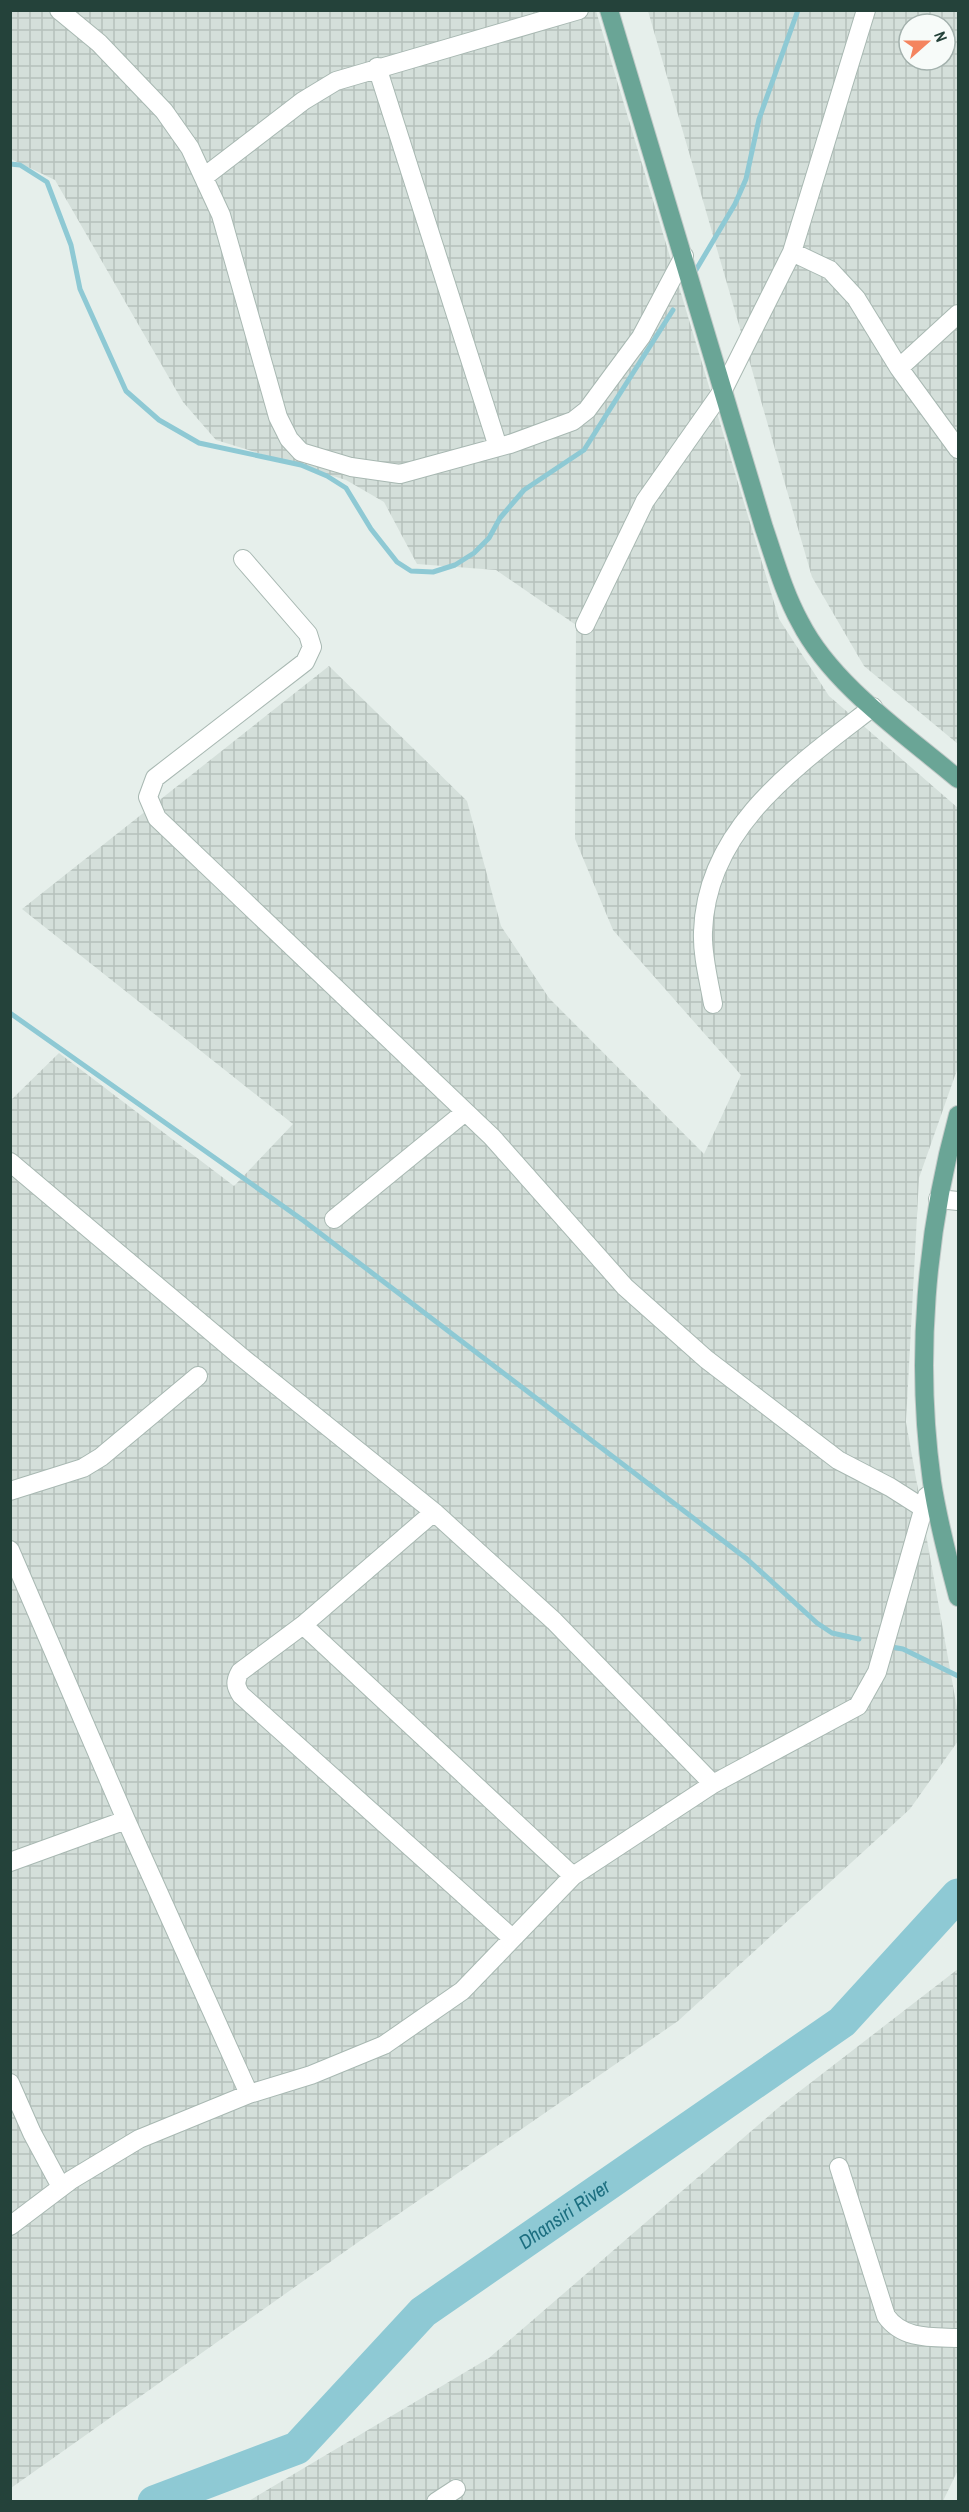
<svg xmlns="http://www.w3.org/2000/svg" width="969" height="2512" font-family="'Archivo Narrow',sans-serif">
<defs>
<pattern id="industrial-grid" width="8" height="8" patternUnits="userSpaceOnUse" patternTransform="scale(1.5)"><rect width="8" height="8" fill="#d4dfda"/><path d="M0 4h8M4 0v8" fill="none" stroke="#b6c1bc"/></pattern>
</defs>
<rect width="100%" height="100%" fill="#e6efeb"/>
<path fill="url(#industrial-grid)" fill-rule="evenodd" d="M 11,11 L 596,11 L 779,619 L 829,696 L 958,808 L 958,1067 L 919,1178 L 906,1422 L 958,1714 L 958,1741 L 910,1809 L 678,2021 L 364,2238 L 11,2488 L 11,1100 L 59,1053 L 234,1186 L 293,1124 L 22,909 L 329,666 L 467,801 L 501,926 L 549,998 L 704,1154 L 741,1075 L 613,930 L 575,839 L 576,625 L 496,570 L 417,564 L 384,502 L 346,480 L 216,440 L 183,402 L 55,180 L 11,159 Z
M 648,11 L 958,11 L 958,744 L 864,666 L 812,577 ZM 909,24 L 945,24 L 945,60 L 909,60 Z
M 958,1969 L 958,2470 L 943,2501 L 247,2502 L 489,2358 L 778,2108 Z"/>
<g fill="none" stroke-linecap="round" stroke-linejoin="round">
<path stroke="#8ec9d4" stroke-width="5" d="M 10,164 L 20,165 L 47,182 L 71,245 L 80,289 L 126,391 L 159,420 L 199,443 L 301,465 L 327,476 L 346,488 L 371,529 L 397,562 L 411,571 L 433,572 L 455,565 L 474,553 L 489,538 L 500,518 L 524,490 L 584,450 L 673,310
M 693,275 L 735,204 L 746,179 L 759,119 L 798,10
M 10,1013 L 304,1221 L 747,1559 L 817,1623 L 832,1633 L 859,1639
M 892,1647 L 903,1649 L 958,1676"/>
<path stroke="#8ec9d4" stroke-width="33" id="s1" d="M 154,2502 L 297,2448 L 423,2312 L 842,2022 L 958,1895"/>
<defs>
<path id="minor" d="M 59,10 L 99,43 L 164,111 L 190,148 L 221,215 L 278,417 L 289,439 L 301,452 L 351,467 L 400,474 L 510,444 L 573,421 L 587,410 L 641,337 L 684,256
M 377,67 L 498,447
M 204,177 L 303,101 L 336,81 L 579,10
M 792,252 L 830,270 L 856,298 L 899,368 L 958,449
M 899,368 L 958,314
M 243,559 L 308,634 L 312,647 L 305,662 L 155,778 L 148,797 L 157,818 L 492,1137 L 625,1287 L 706,1359 L 838,1460 L 890,1487 L 923,1508
M 585,625 L 645,501 L 723,390 L 792,252 L 866,10
M 713,1004 C 709,981 702,955 703,932 C 706,827 798,765 873,707
M 10,1162 L 239,1355 L 434,1512 L 554,1621 L 713,1784
M 938,1199 L 958,1201
M 334,1219 L 465,1112
M 10,1491 L 83,1468 L 101,1457 L 198,1376
M 434,1512 L 303,1625 L 240,1672 C 235,1681 235,1686 241,1695 L 512,1938
M 10,1550 L 126,1820 L 249,2094
M 303,1625 L 573,1876
M 10,1862 L 126,1820
M 10,2083 L 32,2133 L 61,2187
M 839,2167 L 886,2316 C 903,2340 932,2337 958,2338
M 10,2226 L 71,2180 L 139,2139 L 249,2094 L 311,2075 L 384,2045 L 462,1991 L 573,1876 L 713,1784 L 858,1706 L 877,1672 L 927,1496
M 436,2502 L 456,2489"/>
<path id="major" d="M 609,10 L 764,528 C 775,560 784,593 800,622 C 832,685 905,734 958,779
M 958,1115 C 926,1231 915,1361 932,1482 C 938,1521 948,1559 958,1597"/>
</defs>
<use href="#minor" stroke="#a8b8b2" stroke-width="20"/>
<use href="#major" stroke="#c2cac8" stroke-width="20"/>
<use href="#minor" stroke="#fff" stroke-width="18"/>
<use href="#major" stroke="#6aa596" stroke-width="18"/>
</g>
<g text-anchor="middle" stroke-width="4.5" stroke-linejoin="round" paint-order="stroke">
<g font-size="20" font-style="italic" fill="#1c6f80" stroke="#f7fbf9">
<text dy="7" stroke="none"><textPath href="#s1" startOffset="510">Dhansiri River</textPath></text>
</g>
</g>
<rect width="969" height="2512" fill="none" stroke="#24423a" stroke-width="24"/>
<g transform="translate(927 42) rotate(69)"><circle r="28" fill="#f7fbf9" stroke="#a3b1ad" stroke-width="1.5"/>
<path d="M0-4.5L10 22L0 15L-10 22Z" fill="#f4845f"/>
<text y="-9" font-size="16" font-weight="bold" text-anchor="middle" fill="#24423a">N</text>
</g>
</svg>
